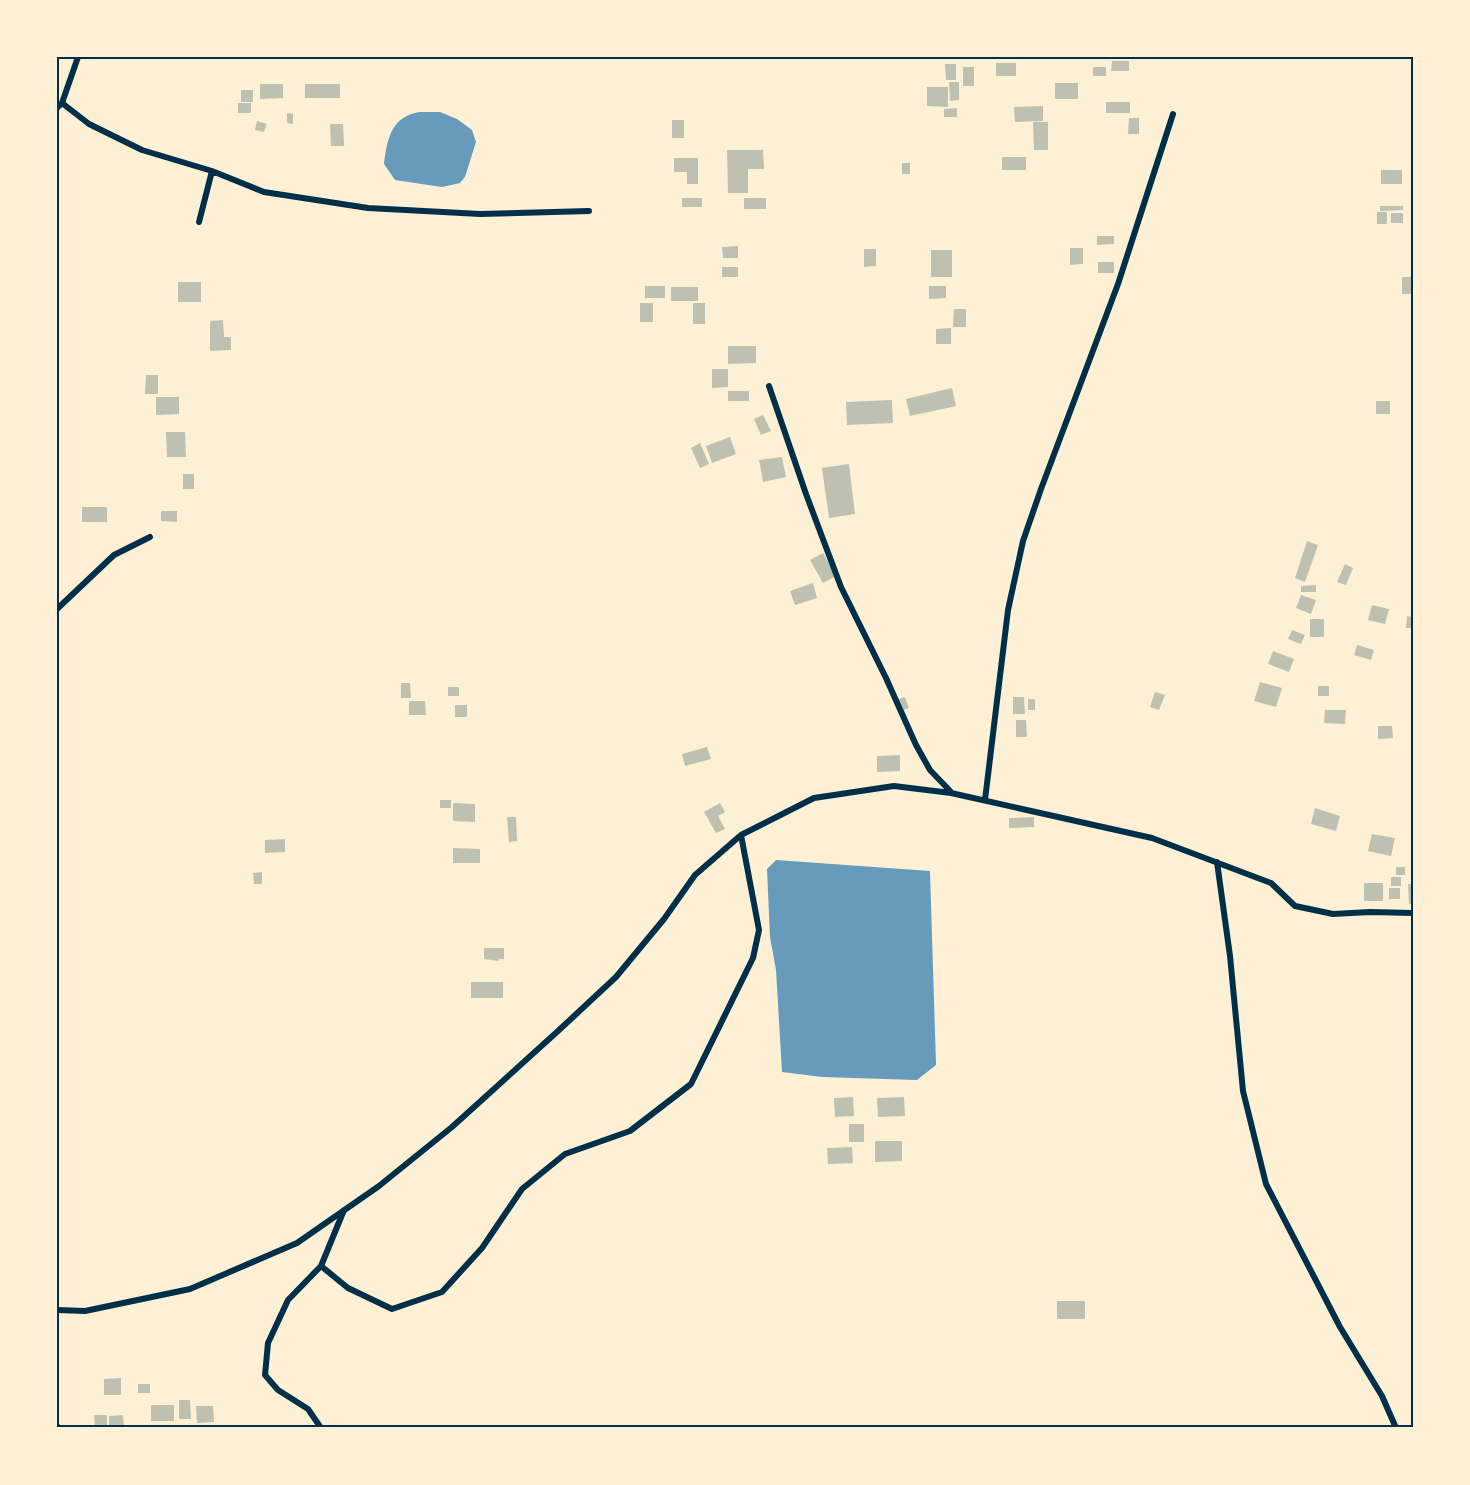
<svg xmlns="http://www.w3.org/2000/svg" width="1470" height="1485" font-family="'Noto Sans',sans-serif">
<rect width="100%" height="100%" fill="#fdf0d5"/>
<path fill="#669bbc" d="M 420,112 L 440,112 L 457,119 L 472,130 L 476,142 L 465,177 L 460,183 L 442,187 L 395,180 L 384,164 C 387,138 392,116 420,112 Z
M 776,860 L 930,871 L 936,1065 L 917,1080 L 822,1077 L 782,1072 L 776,970 L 770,937 L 767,869 Z"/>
<path fill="#bec0b2" d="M 1112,61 L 1129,61 L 1129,71 L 1111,71 Z
M 996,63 L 1016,63 L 1016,76 L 996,76 Z
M 945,64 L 956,64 L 956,80 L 946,80 Z
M 963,67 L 974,67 L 974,86 L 963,86 Z
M 1093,67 L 1106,67 L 1106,76 L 1093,76 Z
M 949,82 L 959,82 L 959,100 L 950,101 Z
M 1055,83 L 1078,83 L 1078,99 L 1055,99 Z
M 260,84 L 283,84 L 283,98 L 260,99 Z
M 305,84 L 340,84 L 340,98 L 305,98 Z
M 927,87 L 948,87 L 948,107 L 927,106 Z
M 241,90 L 253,90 L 253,102 L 241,102 Z
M 1106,102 L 1130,102 L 1130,113 L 1106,113 Z
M 238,103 L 251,103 L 251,113 L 238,113 Z
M 1043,106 L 1043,121 L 1015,122 L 1014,107 Z
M 957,108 L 957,117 L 944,117 L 944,109 Z
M 287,113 L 293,114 L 293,124 L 287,123 Z
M 1129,118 L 1139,118 L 1139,134 L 1128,134 Z
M 672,120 L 684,120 L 684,138 L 672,138 Z
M 257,121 L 267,124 L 264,132 L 255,130 Z
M 1033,122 L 1048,122 L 1048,150 L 1034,150 Z
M 330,124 L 343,124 L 344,146 L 331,146 Z
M 727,150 L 763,150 L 764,169 L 748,169 L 748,193 L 728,193 Z
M 1002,157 L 1026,157 L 1026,170 L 1002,170 Z
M 674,158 L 698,158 L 698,184 L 687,184 L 687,172 L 674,172 Z
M 902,163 L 910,163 L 910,174 L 902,174 Z
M 1381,170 L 1402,170 L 1402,184 L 1381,184 Z
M 682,198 L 702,198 L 702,207 L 682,207 Z
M 744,198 L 766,198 L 766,209 L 744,209 Z
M 1380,206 L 1403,206 L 1403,210 L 1380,211 Z
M 1377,212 L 1387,212 L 1387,224 L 1377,224 Z
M 1391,213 L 1403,213 L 1403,223 L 1391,223 Z
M 1097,236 L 1114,236 L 1114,244 L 1097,245 Z
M 738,246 L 738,258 L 723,258 L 722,247 Z
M 1070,248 L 1083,248 L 1083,264 L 1070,265 Z
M 864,249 L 876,249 L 876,266 L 864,267 Z
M 931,250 L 952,250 L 952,277 L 931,277 Z
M 1098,262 L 1114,262 L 1114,273 L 1098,273 Z
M 722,267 L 738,267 L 738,277 L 722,277 Z
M 1402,277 L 1411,277 L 1411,294 L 1402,294 Z
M 178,282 L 201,282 L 201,302 L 178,302 Z
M 645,286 L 665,286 L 665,298 L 645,298 Z
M 929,286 L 946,286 L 946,298 L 929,299 Z
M 671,287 L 698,287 L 698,301 L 671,301 Z
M 640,303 L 653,303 L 653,322 L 640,322 Z
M 693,303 L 705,303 L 705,324 L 693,324 Z
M 954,309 L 966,309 L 966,327 L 953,327 Z
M 223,320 L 224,337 L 231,337 L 231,350 L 210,351 L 210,321 Z
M 951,328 L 951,344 L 936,344 L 936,329 Z
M 728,346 L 756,346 L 756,363 L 728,364 Z
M 712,369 L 728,369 L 728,387 L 712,388 Z
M 146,375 L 158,375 L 158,394 L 145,394 Z
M 952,388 L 956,406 L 910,416 L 906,399 Z
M 728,391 L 749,391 L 749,401 L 728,401 Z
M 156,397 L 179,397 L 179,414 L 156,415 Z
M 892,400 L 893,423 L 847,425 L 846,402 Z
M 1376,401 L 1390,401 L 1390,414 L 1376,414 Z
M 763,415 L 771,431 L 761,435 L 754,419 Z
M 166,432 L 185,432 L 186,457 L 167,457 Z
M 730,437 L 736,454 L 712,463 L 706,446 Z
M 700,443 L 709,464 L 700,468 L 691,448 Z
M 782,457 L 786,477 L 763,482 L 759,460 Z
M 849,464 L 855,514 L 829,518 L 822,468 Z
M 183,474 L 194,474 L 194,489 L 183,489 Z
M 82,507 L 107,507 L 107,522 L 82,522 Z
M 161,511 L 177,511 L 177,522 L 161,521 Z
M 1307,541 L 1318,545 L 1305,582 L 1295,578 Z
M 823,553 L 836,576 L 823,583 L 810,560 Z
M 1345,564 L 1353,568 L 1346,585 L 1337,582 Z
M 813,583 L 817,598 L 795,605 L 790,591 Z
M 1316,585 L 1316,592 L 1301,592 L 1301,586 Z
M 1301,595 L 1316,600 L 1311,614 L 1296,608 Z
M 1372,605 L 1389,609 L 1385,624 L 1368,620 Z
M 1407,616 L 1413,617 L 1413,628 L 1406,628 Z
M 1310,619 L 1324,619 L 1324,637 L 1310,637 Z
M 1292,630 L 1305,635 L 1301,644 L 1288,639 Z
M 1357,645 L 1374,650 L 1371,660 L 1354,655 Z
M 1273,651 L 1294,659 L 1289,672 L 1268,664 Z
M 1260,682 L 1282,688 L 1276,707 L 1254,701 Z
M 401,683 L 410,683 L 411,698 L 401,698 Z
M 1318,686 L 1329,686 L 1329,696 L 1318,696 Z
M 448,687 L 459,687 L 459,696 L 448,696 Z
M 1155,692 L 1165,695 L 1159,710 L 1150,707 Z
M 905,697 L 909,708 L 903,710 L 899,699 Z
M 1013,697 L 1024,697 L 1025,714 L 1013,714 Z
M 1028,699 L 1035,699 L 1035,710 L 1028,710 Z
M 409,701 L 425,701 L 426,715 L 409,715 Z
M 455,705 L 467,705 L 467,717 L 455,717 Z
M 1325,710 L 1346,710 L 1345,724 L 1324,723 Z
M 1016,720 L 1026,720 L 1027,737 L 1016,737 Z
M 1378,726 L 1392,726 L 1393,738 L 1378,739 Z
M 707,747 L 711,759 L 685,766 L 682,754 Z
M 900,755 L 900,771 L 877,772 L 877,756 Z
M 440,800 L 451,800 L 451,808 L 440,808 Z
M 453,803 L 475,804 L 475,822 L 453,821 Z
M 720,803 L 725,812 L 718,816 L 725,829 L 716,833 L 704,812 Z
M 1315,808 L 1340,816 L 1336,831 L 1311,824 Z
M 507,817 L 516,817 L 517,841 L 509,842 Z
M 1034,817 L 1034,827 L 1009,828 L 1009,818 Z
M 1372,834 L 1395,838 L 1391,856 L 1368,851 Z
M 285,839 L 285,852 L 265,853 L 265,840 Z
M 453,848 L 480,849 L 480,863 L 453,863 Z
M 1396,867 L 1405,867 L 1405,875 L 1396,875 Z
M 262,872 L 262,884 L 254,884 L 253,873 Z
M 1391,877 L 1401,877 L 1401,886 L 1391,886 Z
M 1364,883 L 1383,883 L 1383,901 L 1364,901 Z
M 1408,884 L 1413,884 L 1413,904 L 1409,904 Z
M 1389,888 L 1400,888 L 1400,899 L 1389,899 Z
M 484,948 L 504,948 L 504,959 L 499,959 L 499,961 L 484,959 Z
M 471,982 L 503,982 L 503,998 L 471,998 Z
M 853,1097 L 854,1116 L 835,1117 L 834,1098 Z
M 904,1097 L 905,1116 L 878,1117 L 877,1098 Z
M 849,1124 L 864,1124 L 864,1142 L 849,1142 Z
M 875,1141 L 902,1141 L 902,1161 L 875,1162 Z
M 852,1147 L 853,1163 L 828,1164 L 827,1148 Z
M 1057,1301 L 1085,1301 L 1085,1319 L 1057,1319 Z
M 121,1378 L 121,1395 L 104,1395 L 104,1379 Z
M 138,1384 L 150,1384 L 150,1393 L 138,1393 Z
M 179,1400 L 190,1400 L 191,1419 L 179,1419 Z
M 151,1405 L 174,1405 L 174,1421 L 151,1421 Z
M 196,1406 L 213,1406 L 214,1422 L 197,1423 Z
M 94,1415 L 107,1415 L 107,1428 L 95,1428 Z
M 123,1415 L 124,1427 L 109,1427 L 109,1416 Z"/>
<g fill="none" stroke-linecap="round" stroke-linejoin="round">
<path stroke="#003049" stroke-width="6" d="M 62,103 L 78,57
M 57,108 L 62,103 L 89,124 L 142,150 L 212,171
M 199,222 L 212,171 L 264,192 L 368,208 L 480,214 L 589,211
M 769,386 L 806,494 L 841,587 L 886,678 L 916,745 L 930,770 L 951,792
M 57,609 L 114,555 L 150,537
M 985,800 L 1008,610 L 1023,541 L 1041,489 L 1118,284 L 1173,114
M 1217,862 L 1230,956 L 1243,1091 L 1266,1184 L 1340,1327 L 1382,1396 L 1396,1428
M 344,1210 L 321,1266 L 348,1288 L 392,1309 L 442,1292 L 482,1248 L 522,1189 L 565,1154 L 630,1131 L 691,1084 L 753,958 L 759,930 L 741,835
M 57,1310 L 85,1311 L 190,1289 L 297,1243 L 379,1186 L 452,1127 L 558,1031 L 616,977 L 664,919 L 695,875 L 741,835 L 814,798 L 894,786 L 951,793 L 1152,838 L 1271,883 L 1295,906 L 1333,914 L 1370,912 L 1413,913
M 57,1426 L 58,1428
M 321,1428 L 308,1409 L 278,1390 L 265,1375 L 268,1343 L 288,1300 L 321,1266"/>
</g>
<rect width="1470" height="1485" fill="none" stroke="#fdf0d5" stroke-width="117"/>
<rect x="58" y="58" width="1354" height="1368" fill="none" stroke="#003049" stroke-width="2"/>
</svg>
